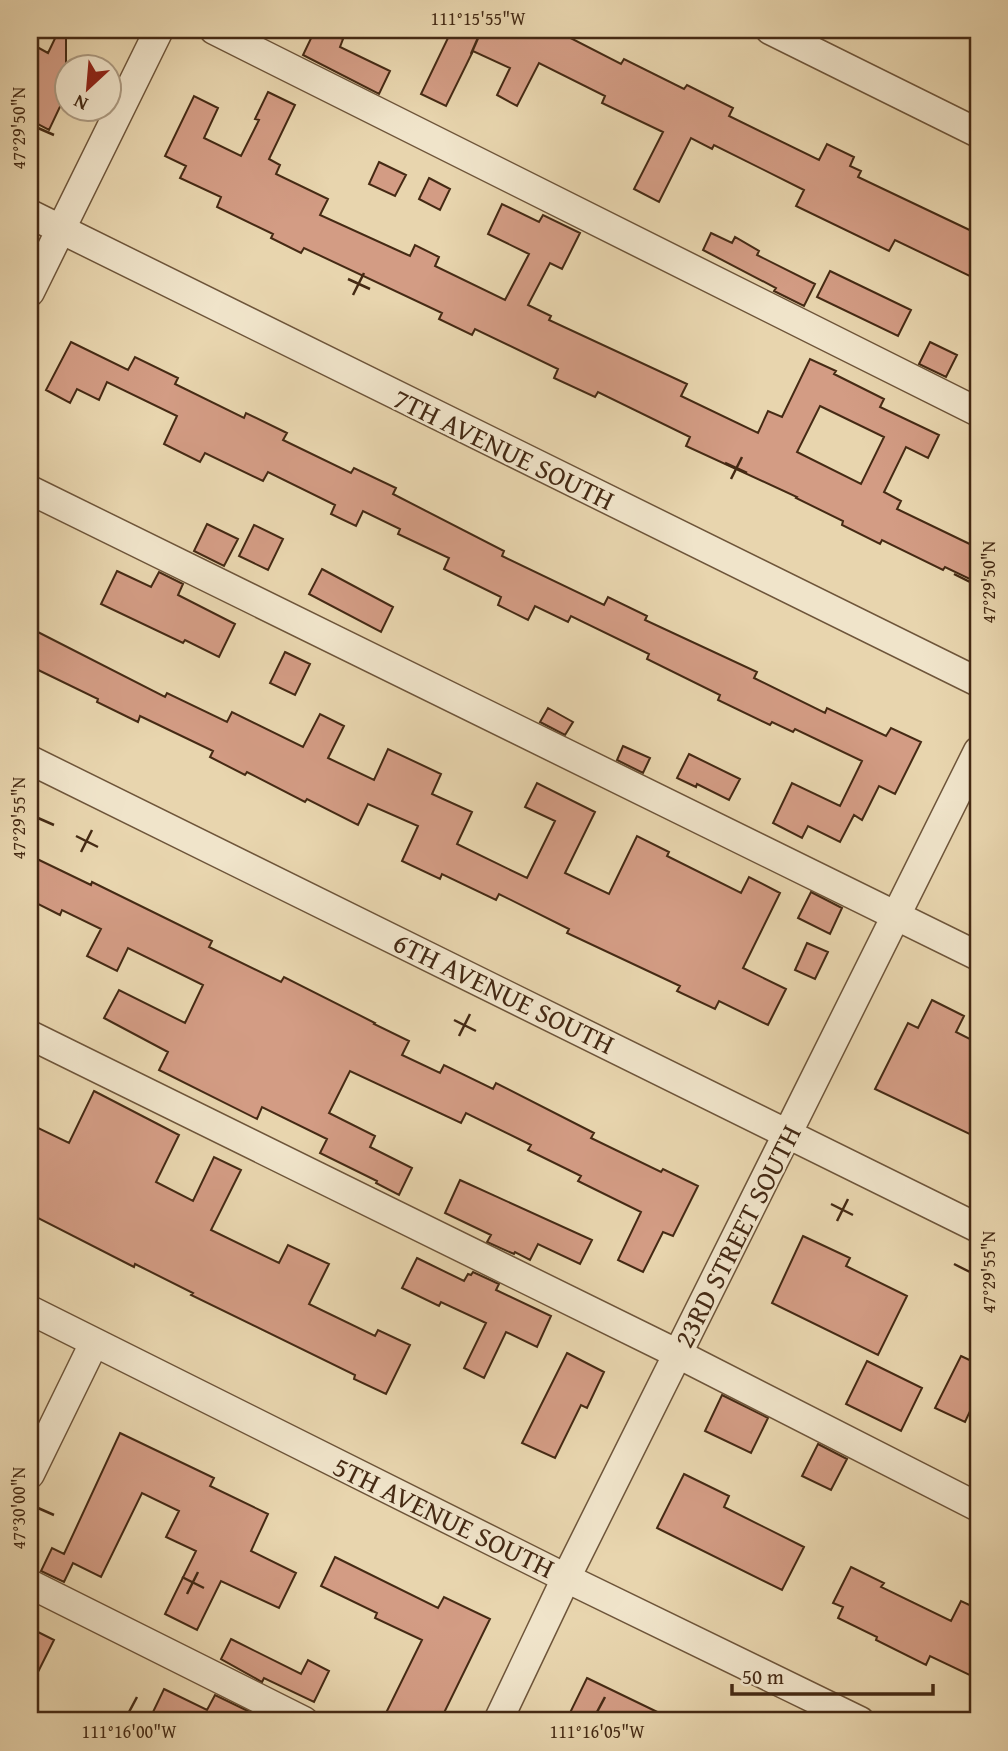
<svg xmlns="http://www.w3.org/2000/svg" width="1008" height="1751" font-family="'Gentium Book Plus',serif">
<rect width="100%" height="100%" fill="#e8d5ae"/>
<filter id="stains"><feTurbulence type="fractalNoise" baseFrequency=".00286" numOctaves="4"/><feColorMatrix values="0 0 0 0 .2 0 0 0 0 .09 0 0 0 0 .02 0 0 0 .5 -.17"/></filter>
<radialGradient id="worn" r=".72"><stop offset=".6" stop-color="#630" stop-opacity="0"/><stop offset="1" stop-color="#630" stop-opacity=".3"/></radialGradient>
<path fill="#d39c84" stroke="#452a14" stroke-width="2" fill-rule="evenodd" d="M 59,30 L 66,30 L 66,94 L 49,130 L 30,120 L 30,62 L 37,47 L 48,53 Z
M 315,30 L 324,30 L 343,39 L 340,47 L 390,71 L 379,94 L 303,55 Z
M 431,30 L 555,30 L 621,64 L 624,59 L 684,89 L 687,85 L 733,108 L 729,116 L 819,160 L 827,144 L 854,157 L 850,166 L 861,171 L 858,177 L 978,234 L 978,280 L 895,240 L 889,251 L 796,206 L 804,190 L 714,145 L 712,149 L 691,138 L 659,202 L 634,189 L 663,132 L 602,103 L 605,96 L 539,63 L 517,106 L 497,95 L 510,68 L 473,51 L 446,106 L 421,94 L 448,38 Z
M 268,92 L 295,105 L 269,159 L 280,165 L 276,174 L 328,199 L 320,215 L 410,256 L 415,245 L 439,257 L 435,266 L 505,300 L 529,254 L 488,234 L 502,204 L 539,222 L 543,215 L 580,233 L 562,269 L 550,263 L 528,305 L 551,316 L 549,320 L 687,384 L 681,396 L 758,433 L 768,411 L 782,417 L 810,359 L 836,371 L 834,374 L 884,399 L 880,407 L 939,435 L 928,458 L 906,447 L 884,492 L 901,501 L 897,509 L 978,548 L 978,583 L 945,567 L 943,570 L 882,540 L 880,544 L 842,525 L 843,521 L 796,498 L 797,497 L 686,446 L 690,437 L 598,392 L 595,397 L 554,378 L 558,369 L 475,329 L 472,335 L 439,319 L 442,313 L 304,248 L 301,253 L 271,238 L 273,234 L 217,207 L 221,197 L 180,178 L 186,166 L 165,156 L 194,96 L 218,108 L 204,138 L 241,156 L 259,120 L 255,119 ZM 820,406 L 884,437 L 861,484 L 797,452 Z
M 379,162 L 406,175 L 395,196 L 369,184 Z
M 429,178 L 450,189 L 440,210 L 419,199 Z
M 711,233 L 732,243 L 735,237 L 759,251 L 757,255 L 815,284 L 804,306 L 774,291 L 776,288 L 703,250 Z
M 830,271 L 911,310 L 898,336 L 817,297 Z
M 71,342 L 128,370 L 135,357 L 178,378 L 175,384 L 244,418 L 246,413 L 287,433 L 283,440 L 351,473 L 354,468 L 396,488 L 393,494 L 504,551 L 502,556 L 604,605 L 608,597 L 647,616 L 645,620 L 757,672 L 754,678 L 825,713 L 827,708 L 886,736 L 891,728 L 921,742 L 895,794 L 879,786 L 862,820 L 854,815 L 840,842 L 808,826 L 802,838 L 773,823 L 792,783 L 840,806 L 862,761 L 795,729 L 793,732 L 772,722 L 770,725 L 718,700 L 720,695 L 647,659 L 649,654 L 571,616 L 568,622 L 535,606 L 528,620 L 498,605 L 501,597 L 444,569 L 449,558 L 398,534 L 400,529 L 363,511 L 356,526 L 331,514 L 335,505 L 268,472 L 263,481 L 205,453 L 200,462 L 164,444 L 177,416 L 107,382 L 99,400 L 77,389 L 70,403 L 46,390 Z
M 930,342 L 957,355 L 946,377 L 919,364 Z
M 207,524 L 238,539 L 224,566 L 194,551 Z
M 254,525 L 283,539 L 268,570 L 239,556 Z
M 322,569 L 393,607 L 381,632 L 309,594 Z
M 117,571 L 151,587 L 159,572 L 183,584 L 178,595 L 235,624 L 219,657 L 185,640 L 183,643 L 101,604 Z
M 30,628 L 165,697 L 167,693 L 227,722 L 232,712 L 303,747 L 320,714 L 344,726 L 328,758 L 374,780 L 388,749 L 441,774 L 432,794 L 472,812 L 457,844 L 527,878 L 555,821 L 525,807 L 537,783 L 595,812 L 565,873 L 609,894 L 637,836 L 669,852 L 667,856 L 741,893 L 749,877 L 780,893 L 743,968 L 786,989 L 768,1025 L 719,1001 L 715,1009 L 677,991 L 680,986 L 567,933 L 569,929 L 499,894 L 496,900 L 442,874 L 440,879 L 402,861 L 418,826 L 368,804 L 358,825 L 307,799 L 305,802 L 247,772 L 245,775 L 210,757 L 213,751 L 140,716 L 138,722 L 97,702 L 98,699 L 30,666 Z
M 285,652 L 310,664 L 295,695 L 270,683 Z
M 548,708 L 573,722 L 565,735 L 540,722 Z
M 623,746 L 650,758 L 643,773 L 617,760 Z
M 689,754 L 740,779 L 729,800 L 697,784 L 696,787 L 677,778 Z
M 35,858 L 91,885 L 92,882 L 212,941 L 209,947 L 281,982 L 284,977 L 375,1023 L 374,1024 L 409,1041 L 402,1055 L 440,1073 L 444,1065 L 493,1089 L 496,1083 L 594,1133 L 591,1138 L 661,1172 L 663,1169 L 698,1186 L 673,1236 L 663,1232 L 643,1272 L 618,1260 L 641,1212 L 578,1181 L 581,1176 L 528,1150 L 531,1145 L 466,1113 L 461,1123 L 350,1071 L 329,1113 L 375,1136 L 370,1147 L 412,1168 L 399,1195 L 376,1183 L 377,1181 L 320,1153 L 327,1139 L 262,1107 L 257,1119 L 159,1070 L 168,1052 L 104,1018 L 119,990 L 185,1023 L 203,985 L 128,948 L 117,971 L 87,956 L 101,929 L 62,910 L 60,915 L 30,900 L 30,869 Z
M 811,892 L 842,908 L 830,934 L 798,918 Z
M 807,943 L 828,952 L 815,979 L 795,970 Z
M 932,1000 L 964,1016 L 956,1032 L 978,1043 L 978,1138 L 875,1089 L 908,1023 L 918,1028 Z
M 94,1091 L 179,1135 L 156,1182 L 193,1201 L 214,1157 L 241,1170 L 211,1230 L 279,1263 L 288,1245 L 329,1264 L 309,1304 L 375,1336 L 378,1330 L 410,1345 L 386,1394 L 354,1379 L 355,1375 L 191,1295 L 193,1293 L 135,1264 L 134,1267 L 30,1214 L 30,1124 L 69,1143 Z
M 460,1180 L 592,1240 L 580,1264 L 538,1244 L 530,1260 L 515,1252 L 514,1254 L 487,1242 L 491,1235 L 445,1213 Z
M 803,1236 L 850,1258 L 846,1266 L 907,1296 L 878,1355 L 772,1303 Z
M 417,1258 L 464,1281 L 468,1274 L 471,1275 L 473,1272 L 499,1284 L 496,1290 L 551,1316 L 537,1347 L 506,1332 L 484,1378 L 464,1368 L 486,1323 L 441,1302 L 439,1306 L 402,1288 Z
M 567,1353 L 604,1372 L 587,1408 L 581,1405 L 555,1458 L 522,1443 Z
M 961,1356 L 978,1364 L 978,1394 L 965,1422 L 935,1408 Z
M 867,1361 L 922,1388 L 901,1431 L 846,1404 Z
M 722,1395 L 768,1418 L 751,1453 L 705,1431 Z
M 120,1433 L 214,1478 L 210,1486 L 268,1514 L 251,1551 L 296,1573 L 279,1608 L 221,1581 L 197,1630 L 165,1614 L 196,1551 L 166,1537 L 179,1511 L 142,1493 L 101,1577 L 73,1563 L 64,1582 L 41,1571 L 52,1548 L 64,1554 Z
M 818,1444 L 847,1459 L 831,1490 L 802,1476 Z
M 684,1474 L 729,1496 L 724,1507 L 804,1547 L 782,1590 L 657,1528 Z
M 335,1557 L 438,1608 L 444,1597 L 490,1619 L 440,1721 L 382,1721 L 422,1640 L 375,1618 L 377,1613 L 321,1586 Z
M 851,1567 L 884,1583 L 881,1587 L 951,1621 L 961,1601 L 978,1609 L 978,1679 L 930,1656 L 926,1665 L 876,1640 L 877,1637 L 838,1618 L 843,1607 L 833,1603 Z
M 30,1628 L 54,1640 L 30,1688 Z
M 231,1639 L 301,1674 L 308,1660 L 329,1671 L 314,1702 L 264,1678 L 262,1682 L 221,1659 Z
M 587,1678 L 676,1721 L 566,1721 Z
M 164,1689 L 207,1710 L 215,1695 L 248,1711 L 243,1721 L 171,1721 L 153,1712 Z"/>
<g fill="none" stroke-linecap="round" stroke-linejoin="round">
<defs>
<path id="minor" d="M 214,30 L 978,412
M 770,30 L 978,133
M 30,214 L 978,682
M 30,292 L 159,30
M 30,490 L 978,956
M 30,760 L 978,1228
M 30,1035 L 678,1354 L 978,1507
M 30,1310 L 566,1578 L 860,1721
M 30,1474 L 94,1343
M 30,1584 L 304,1721
M 498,1721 L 566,1578 L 978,751"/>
</defs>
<use href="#minor" stroke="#6e553a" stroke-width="31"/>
<use href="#minor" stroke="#f0e4ca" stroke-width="28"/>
</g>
<path fill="none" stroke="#452a14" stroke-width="2.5" d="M 471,54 L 478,38M 38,128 L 54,135M 348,279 L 370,289M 353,295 L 364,273M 725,463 L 747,473M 731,479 L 742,457M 954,574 L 970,582M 38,818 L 54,825M 76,836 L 98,847M 81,852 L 92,830M 454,1020 L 476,1031M 459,1036 L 470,1014M 831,1204 L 853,1215M 837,1221 L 848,1199M 954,1264 L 970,1272M 38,1508 L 54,1515M 182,1577 L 204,1588M 187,1594 L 198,1572M 129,1712 L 137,1697M 597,1712 L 605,1697"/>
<g text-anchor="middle" stroke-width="5" stroke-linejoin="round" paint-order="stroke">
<g font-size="28" fill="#452a14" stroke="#f0e4ca">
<text transform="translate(504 449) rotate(26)" y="10">7TH AVENUE SOUTH</text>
<text transform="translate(504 993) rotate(26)" y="10">6TH AVENUE SOUTH</text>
<text transform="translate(737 1236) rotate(-63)" y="10">23RD STREET SOUTH</text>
<text transform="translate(444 1517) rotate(26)" y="10">5TH AVENUE SOUTH</text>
</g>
</g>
<rect width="1008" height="1751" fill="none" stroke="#e8d5ae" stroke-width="77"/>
<g transform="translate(88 88) rotate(206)"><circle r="33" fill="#f0e4ca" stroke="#ac9a81" stroke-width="2"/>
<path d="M0-5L12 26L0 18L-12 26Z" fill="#8f2418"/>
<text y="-10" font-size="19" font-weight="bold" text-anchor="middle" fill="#452a14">N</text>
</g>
<path d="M732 1684v10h201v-10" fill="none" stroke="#452a14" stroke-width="3.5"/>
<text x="742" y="1684" font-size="21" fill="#452a14" stroke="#f0e4ca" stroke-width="5" paint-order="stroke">50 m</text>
<rect x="38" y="38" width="932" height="1674" fill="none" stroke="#452a14" stroke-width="2.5"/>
<g font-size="18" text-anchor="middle" fill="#452a14">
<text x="478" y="25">111°15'55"W</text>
<text transform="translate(19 128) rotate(-90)" y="6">47°29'50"N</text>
<text transform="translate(989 582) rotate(-90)" y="6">47°29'50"N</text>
<text transform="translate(19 818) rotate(-90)" y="6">47°29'55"N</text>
<text transform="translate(989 1272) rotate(-90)" y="6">47°29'55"N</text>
<text transform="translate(19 1508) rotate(-90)" y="6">47°30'00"N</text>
<text x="129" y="1738">111°16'00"W</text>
<text x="597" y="1738">111°16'05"W</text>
</g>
<rect width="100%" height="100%" filter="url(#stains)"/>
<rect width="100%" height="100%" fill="url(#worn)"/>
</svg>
